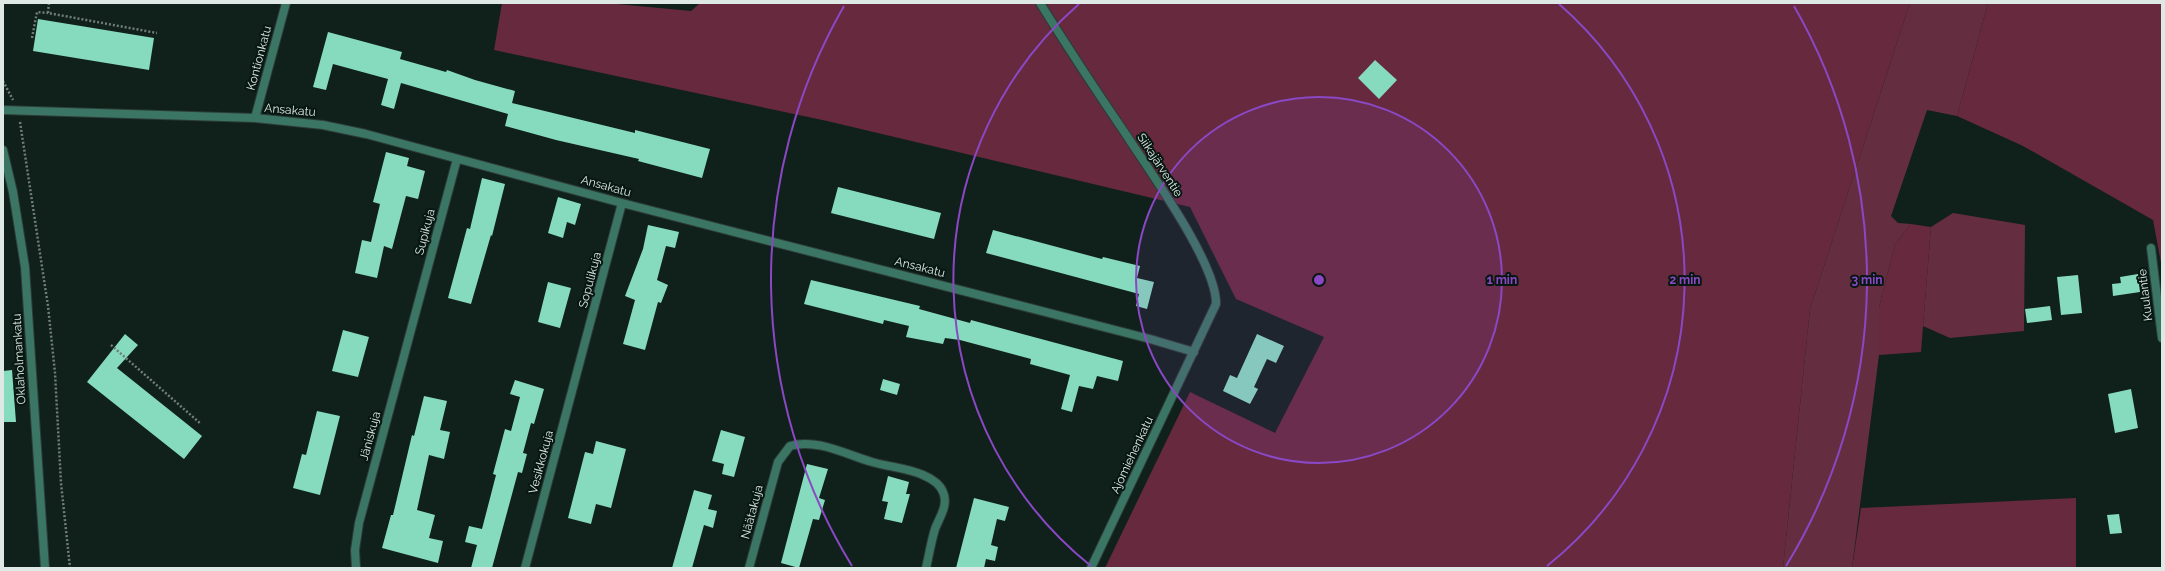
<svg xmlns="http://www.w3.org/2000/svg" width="2165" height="571" font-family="Raleway,sans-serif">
<rect width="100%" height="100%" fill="#10201b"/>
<path fill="#652e40" d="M 1910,3 L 1988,3 L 1957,116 L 1927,110 L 1891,216 L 1898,223 L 1911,224 L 1895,244 L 1879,307 L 1879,355 L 1852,568 L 1783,568 L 1810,309 Z
M 1953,213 L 2025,225 L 2024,331 L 1950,338 L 1923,326 L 1931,227 Z"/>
<path fill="#66293e" d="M 502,3 L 606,3 L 691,11 L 700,3 L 1910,3 L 1810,309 L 1783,568 L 1105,568 L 1190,392 L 1275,433 L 1324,337 L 1236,299 L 1190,207 L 827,121 L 494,50 Z
M 1988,3 L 2162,3 L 2162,268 L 2153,220 L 2023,146 L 1957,116 Z
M 1911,224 L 1931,227 L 1921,352 L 1879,355 L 1879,307 L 1895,244 Z
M 2076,498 L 2076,568 L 1852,568 L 1861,508 Z"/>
<path fill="#86dabe" d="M 38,19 L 154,38 L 149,70 L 33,51 Z
M 328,32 L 402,52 L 400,59 L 446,72 L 447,70 L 475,80 L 515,91 L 512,103 L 635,133 L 635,130 L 710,149 L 702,178 L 638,161 L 639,159 L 556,140 L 505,126 L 508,114 L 401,83 L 394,109 L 381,105 L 388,79 L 333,64 L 326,90 L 313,87 Z
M 1375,60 L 1397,80 L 1379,99 L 1358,78 Z
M 386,152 L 409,158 L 407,166 L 425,171 L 418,199 L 406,196 L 392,249 L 384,246 L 377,278 L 355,273 L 362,240 L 371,242 L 380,204 L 373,202 Z
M 482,178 L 505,184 L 492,236 L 491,235 L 471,304 L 448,298 L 467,228 L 470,229 Z
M 838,187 L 941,213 L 934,239 L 831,213 Z
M 558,197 L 581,204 L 575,225 L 567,222 L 563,238 L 548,233 Z
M 648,225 L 679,232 L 675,248 L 666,246 L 657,280 L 668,285 L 661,303 L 658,302 L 645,350 L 623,344 L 635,300 L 625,296 L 643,249 Z
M 993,230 L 1102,259 L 1103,257 L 1140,266 L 1137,278 L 1154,282 L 1147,309 L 1136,306 L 1139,294 L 986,253 Z
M 2138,274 L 2140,292 L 2113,296 L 2112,284 L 2121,283 L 2120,277 Z
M 2078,275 L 2082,313 L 2061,315 L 2057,277 Z
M 811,280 L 920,306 L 919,309 L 970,323 L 971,320 L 1123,361 L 1118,381 L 1097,376 L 1093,389 L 1079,386 L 1072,412 L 1061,409 L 1070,375 L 1030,364 L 1031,359 L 960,340 L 945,338 L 943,344 L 906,337 L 909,326 L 884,320 L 883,324 L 804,304 Z
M 548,282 L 571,288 L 560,328 L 538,322 Z
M 2050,306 L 2052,320 L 2027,323 L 2025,309 Z
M 343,330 L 369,337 L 358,377 L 332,371 Z
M 125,334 L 138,345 L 117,368 L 202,436 L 184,459 L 87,382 Z
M 1257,334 L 1284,346 L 1276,363 L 1267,359 L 1254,387 L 1258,389 L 1250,404 L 1223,391 L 1230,375 L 1237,378 Z
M 12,370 L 16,422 L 3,422 L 3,371 Z
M 883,379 L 900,384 L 897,395 L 880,390 Z
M 515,380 L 544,389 L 534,424 L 531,423 L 523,453 L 527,454 L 522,473 L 518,472 L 492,568 L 471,568 L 477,545 L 465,542 L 469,526 L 482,529 L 496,475 L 493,474 L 505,429 L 511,431 L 520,397 L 510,394 Z
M 2131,389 L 2138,428 L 2115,433 L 2108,394 Z
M 424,396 L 447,401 L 440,430 L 450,432 L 444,459 L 429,455 L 417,510 L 435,515 L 429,538 L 443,541 L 438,563 L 382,548 L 391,515 L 393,515 L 412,435 L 414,436 Z
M 317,411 L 340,416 L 320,495 L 293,488 L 302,454 L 306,455 Z
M 721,430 L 745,437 L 734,477 L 722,474 L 724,464 L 712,461 Z
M 596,441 L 626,449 L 611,508 L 596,504 L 591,524 L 568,518 L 585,452 L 593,454 Z
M 807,464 L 828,469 L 819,498 L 825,500 L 819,520 L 813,519 L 799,568 L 781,563 Z
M 888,476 L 909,482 L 906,494 L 910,494 L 902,523 L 884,519 L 888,502 L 882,501 Z
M 694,490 L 712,495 L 708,509 L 717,511 L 713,528 L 704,525 L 692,568 L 672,568 Z
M 974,498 L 1009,507 L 1005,521 L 997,519 L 991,545 L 998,547 L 995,561 L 986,559 L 984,568 L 956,568 Z
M 2119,514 L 2122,533 L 2110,534 L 2107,515 Z"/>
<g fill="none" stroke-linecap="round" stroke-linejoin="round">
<defs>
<path id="minor" d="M 1040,3 C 1068,48 1097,92 1127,136 C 1150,172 1217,264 1216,304 L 1091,568
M 3,110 L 255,118 L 323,125 L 366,134 L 622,203 L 1150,339 L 1194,352
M 255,118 L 286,3
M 2151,248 L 2162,338
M 356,568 L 355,550 L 359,523 L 457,159
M 525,568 L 622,203
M 749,568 L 778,462 L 790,446 C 817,438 847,455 872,462 C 889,467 907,468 923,475 C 930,478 940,484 943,492 C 949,505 939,518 935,529 C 931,542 929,555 926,568"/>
<path id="tertiary" d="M 3,150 L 13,192 L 25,267 L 45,568"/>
</defs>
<use href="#minor" stroke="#2d3c37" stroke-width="10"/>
<use href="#tertiary" stroke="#2d3c37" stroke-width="10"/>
<path stroke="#717e79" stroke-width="2.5" stroke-dasharray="2 2" stroke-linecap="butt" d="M 49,3 L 48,13 L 157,33
M 32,38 L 37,12 L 48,13
M 3,81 L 13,100
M 20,122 L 48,306 L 55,373 L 61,483 L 70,568
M 111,345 L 201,424"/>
<use href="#minor" stroke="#3b7563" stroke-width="8"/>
<use href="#tertiary" stroke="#3b7563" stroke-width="8"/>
</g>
<circle cx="1319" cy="280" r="183" fill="#8a48c5" fill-opacity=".12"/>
<g fill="none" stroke="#8a48c5" stroke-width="2">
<circle cx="1319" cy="280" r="183"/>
<path d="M1091 566A366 366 0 0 1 1079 4M1559 4A366 366 0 0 1 1547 566"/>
<path d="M852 566A548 548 0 0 1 844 6M1794 6A548 548 0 0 1 1786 566"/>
</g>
<g text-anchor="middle" stroke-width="4" stroke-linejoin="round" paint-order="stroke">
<g font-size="12" fill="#dee8e4" stroke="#071712">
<text transform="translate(259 58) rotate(-75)" y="4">Kontionkatu</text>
<text transform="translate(290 110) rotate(5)" y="4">Ansakatu</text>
<text transform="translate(1160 165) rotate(57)" y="4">Siikajärventie</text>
<text transform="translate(606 186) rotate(15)" y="4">Ansakatu</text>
<text transform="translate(425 232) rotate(-75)" y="4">Supikuja</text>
<text transform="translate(920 267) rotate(14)" y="4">Ansakatu</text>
<text transform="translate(590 280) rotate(-75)" y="4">Sopulikuja</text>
<text transform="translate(2145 295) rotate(-97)" y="4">Kuulantie</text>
<text transform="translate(19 359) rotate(-93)" y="4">Oklaholmankatu</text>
<text transform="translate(370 436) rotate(-75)" y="4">Jäniskuja</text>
<text transform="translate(1132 455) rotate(-65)" y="4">Ajomiehenkatu</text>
<text transform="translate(541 462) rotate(-75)" y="4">Vesikkokuja</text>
<text transform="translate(752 512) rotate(-75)" y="4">Näätakuja</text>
</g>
</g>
<circle cx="1319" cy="280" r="6" fill="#8a48c5" stroke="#071712" stroke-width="2"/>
<g font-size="12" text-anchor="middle" font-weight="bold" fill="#8a48c5" stroke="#071712" stroke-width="4" stroke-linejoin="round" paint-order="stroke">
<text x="1502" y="284">1 min</text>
<text x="1685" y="284">2 min</text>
<text x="1867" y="284">3 min</text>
</g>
<rect width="2165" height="571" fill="none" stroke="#dee8e4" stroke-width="8"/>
</svg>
